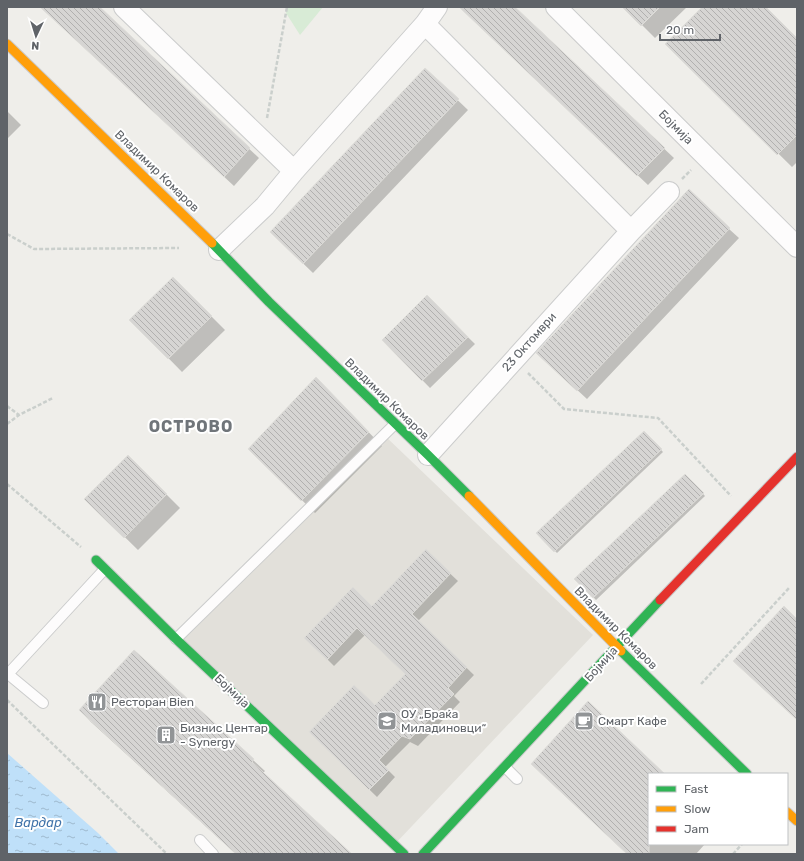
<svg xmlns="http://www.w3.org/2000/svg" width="804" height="861" font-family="Rubik,sans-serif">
<defs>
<pattern id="water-ripples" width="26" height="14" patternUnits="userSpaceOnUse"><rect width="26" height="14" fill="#bfe0f9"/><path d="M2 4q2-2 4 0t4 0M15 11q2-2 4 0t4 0" fill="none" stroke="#9eb9cd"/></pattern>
<pattern id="building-back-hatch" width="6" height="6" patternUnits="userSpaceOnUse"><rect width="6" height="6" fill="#d6d5d3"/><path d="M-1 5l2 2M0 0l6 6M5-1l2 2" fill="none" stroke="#b1b0af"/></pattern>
</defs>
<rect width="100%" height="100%" fill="#efeeea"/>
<path fill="#e2e0da" d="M 384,435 L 593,635 L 394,845 L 176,639 Z"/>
<path fill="#d8ebd6" d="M 287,7 L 323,7 L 300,35 L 286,13 Z"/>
<path fill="url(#water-ripples)" d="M 7,753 L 98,833 L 119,854 L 7,854 Z"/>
<path fill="#0003" d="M 41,7 L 98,7 L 259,158 L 234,186 Z
M 460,7 L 513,7 L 674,158 L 648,185 Z
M 624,7 L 687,7 L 655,38 Z
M 704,7 L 764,7 L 797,40 L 797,162 L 792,167 L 667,44 Z
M 425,69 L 468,110 L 313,273 L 281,242 Z
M 7,111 L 21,125 L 7,139 Z
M 729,229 L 739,238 L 587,399 L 547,362 Z
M 173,278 L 225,330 L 182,372 L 131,320 Z
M 427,297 L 475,344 L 430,388 L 383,340 Z
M 330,392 L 382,446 L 315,513 L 250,449 Z
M 644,432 L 663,452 L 557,553 L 537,533 Z
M 128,456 L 180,508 L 138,550 L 86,499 Z
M 685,475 L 705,496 L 596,600 L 576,579 Z
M 426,551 L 458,581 L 418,621 L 474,675 L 454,696 L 460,702 L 418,746 L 410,742 L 385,767 L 395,777 L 377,797 L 310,732 L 375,707 L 406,674 L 365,635 L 334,666 L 306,638 L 372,607 Z
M 134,651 L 253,760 L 265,771 L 263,773 L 351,854 L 236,854 L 91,722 L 80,710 Z
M 532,764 L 664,774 L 649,774 L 649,844 L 705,844 L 696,854 L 628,854 Z"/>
<path fill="url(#building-back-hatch)" stroke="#deddd9" d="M 40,7 L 100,7 L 250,148 L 224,177 Z
M 459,7 L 515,7 L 665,148 L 637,176 Z
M 622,7 L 660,7 L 641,26 Z
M 702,7 L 766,7 L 797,38 L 797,135 L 777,155 L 665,44 Z
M 425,68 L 459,99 L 303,264 L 270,232 Z
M 689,189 L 730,228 L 577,391 L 536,353 Z
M 173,277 L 212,316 L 168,359 L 129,320 Z
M 427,295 L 468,337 L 422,381 L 382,340 Z
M 316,377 L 369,432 L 301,501 L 248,449 Z
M 644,431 L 662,449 L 554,552 L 536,533 Z
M 128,455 L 167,494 L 124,538 L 84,499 Z
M 685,474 L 704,493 L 593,598 L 574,579 Z
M 426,549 L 451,573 L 412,614 L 467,667 L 448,688 L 454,694 L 410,739 L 402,736 L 379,760 L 389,770 L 369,790 L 309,732 L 354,685 L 375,705 L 405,674 L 357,628 L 327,660 L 304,638 L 353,587 L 372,606 Z
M 784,606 L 797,619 L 797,720 L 733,661 Z
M 134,650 L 254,759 L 252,762 L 352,854 L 236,854 L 79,710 Z
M 588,701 L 665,774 L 649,774 L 649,854 L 627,854 L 531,764 Z"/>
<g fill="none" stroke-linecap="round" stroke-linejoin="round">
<defs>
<path id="lane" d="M 176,639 L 395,424
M 43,703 L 8,674 L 104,570
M 505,767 L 517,779
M 200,840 L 213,854"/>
<path id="street" d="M 124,7 L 294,171
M 556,7 L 797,247
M 425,24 L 631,231
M 219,250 L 265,206 L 294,171 L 425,24 L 437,7
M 428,455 L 631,231 L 669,192"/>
<path id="fast" d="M 212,243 L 269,302 L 428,455 L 469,496
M 96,560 L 176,639 L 404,854
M 621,651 L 747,774
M 423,854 L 660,600"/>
<path id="slow" d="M 7,44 L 212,243
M 469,496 L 621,651
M 787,812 L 797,821"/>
<path id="jam" d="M 660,600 L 797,457"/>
</defs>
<use href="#lane" stroke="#cbcccc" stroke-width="12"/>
<use href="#street" stroke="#cbcccc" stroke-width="22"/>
<use href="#fast" stroke="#cacacb" stroke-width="11"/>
<use href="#slow" stroke="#cacacb" stroke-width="11"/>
<use href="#jam" stroke="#cacacb" stroke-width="11"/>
<path stroke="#cacfcc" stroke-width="2.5" stroke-dasharray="4 2" stroke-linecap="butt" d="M 267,118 L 287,7
M 682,179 L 691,170
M 7,234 L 34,249 L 179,248
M 528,373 L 564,409 L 658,418 L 731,496
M 7,406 L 19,415
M 7,424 L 19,415 L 53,398
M 7,484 L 81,547
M 701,684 L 789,588
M 7,700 L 167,854
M 733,854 L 742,844"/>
<use href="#lane" stroke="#fdfcfc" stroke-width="10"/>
<use href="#street" stroke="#fdfcfc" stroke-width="20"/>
<use href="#fast" stroke="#30b455" stroke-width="9"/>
<use href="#slow" stroke="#ff9f0a" stroke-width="9"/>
<use href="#jam" stroke="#e5322d" stroke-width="9"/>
</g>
<defs>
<symbol id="restaurant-square" viewBox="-11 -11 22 22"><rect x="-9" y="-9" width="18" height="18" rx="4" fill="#919496" stroke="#fff"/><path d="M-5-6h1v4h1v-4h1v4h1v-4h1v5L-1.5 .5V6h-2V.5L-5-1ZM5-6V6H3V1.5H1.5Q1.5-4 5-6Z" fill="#fff"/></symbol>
<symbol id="school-square" viewBox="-11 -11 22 22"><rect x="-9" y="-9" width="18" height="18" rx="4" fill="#919496" stroke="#fff"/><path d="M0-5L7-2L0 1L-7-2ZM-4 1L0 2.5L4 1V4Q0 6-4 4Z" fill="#fff"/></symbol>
<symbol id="cafe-square" viewBox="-11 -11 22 22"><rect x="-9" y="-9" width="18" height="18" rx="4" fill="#919496" stroke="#fff"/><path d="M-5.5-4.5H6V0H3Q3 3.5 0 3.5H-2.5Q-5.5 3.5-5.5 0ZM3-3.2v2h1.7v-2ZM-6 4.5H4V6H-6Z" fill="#fff"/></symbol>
<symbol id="building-square" viewBox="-11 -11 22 22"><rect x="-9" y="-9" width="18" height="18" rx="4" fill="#919496" stroke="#fff"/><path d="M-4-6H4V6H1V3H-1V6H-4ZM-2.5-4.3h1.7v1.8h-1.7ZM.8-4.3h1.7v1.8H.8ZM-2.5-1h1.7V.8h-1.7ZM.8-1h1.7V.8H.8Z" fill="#fff"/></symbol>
</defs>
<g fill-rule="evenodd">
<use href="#restaurant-square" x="86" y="691" width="22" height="22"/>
<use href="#school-square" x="376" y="710" width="22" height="22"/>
<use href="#cafe-square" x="573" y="710" width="22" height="22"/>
<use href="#building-square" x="155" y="724" width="22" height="22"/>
</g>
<g text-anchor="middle" stroke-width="4" stroke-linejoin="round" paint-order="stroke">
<g font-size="12" fill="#5f6368" stroke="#fff">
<text transform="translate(676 127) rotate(45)" y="4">Бојмија</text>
<text transform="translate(157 171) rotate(44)" y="4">Владимир Комаров</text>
<text transform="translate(529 342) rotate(-48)" y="4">23 Октомври</text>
<text transform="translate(387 399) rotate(44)" y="4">Владимир Комаров</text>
<text transform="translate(616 628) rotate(45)" y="4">Владимир Комаров</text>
<text transform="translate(601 664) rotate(-48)" y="4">Бојмија</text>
<text transform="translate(232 691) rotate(43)" y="4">Бојмија</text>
</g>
<g font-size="12" fill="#5f6368" stroke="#fff" text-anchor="start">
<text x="111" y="706">Ресторан Bien</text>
<text x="401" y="718">ОУ „Браќа<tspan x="401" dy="14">Миладиновци“</tspan></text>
<text x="598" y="725">Смарт Кафе</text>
<text x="180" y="732">Бизнис Центар<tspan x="180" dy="14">- Synergy</tspan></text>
</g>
<g font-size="13" font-style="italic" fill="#4174aa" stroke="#fff">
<text x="38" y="827">Вардар</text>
</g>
<g font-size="16" font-weight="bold" letter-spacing="1" fill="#70757a" stroke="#fff">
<text x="191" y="432">ОСТРОВО</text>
</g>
</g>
<rect width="804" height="861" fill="none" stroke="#5f6368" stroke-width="16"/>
<rect x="648" y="773" width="140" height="72" fill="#ffffff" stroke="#bfc1c3"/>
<rect x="656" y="786" width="20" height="6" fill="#30b455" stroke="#bfc1c3"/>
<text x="684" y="793" font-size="12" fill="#5f6368">Fast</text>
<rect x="656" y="806" width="20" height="6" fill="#ff9f0a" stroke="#bfc1c3"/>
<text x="684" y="813" font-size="12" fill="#5f6368">Slow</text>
<rect x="656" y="826" width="20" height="6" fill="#e5322d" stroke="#bfc1c3"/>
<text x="684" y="833" font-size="12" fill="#5f6368">Jam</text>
<g transform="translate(36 36) rotate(184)" stroke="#ffffff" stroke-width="3" paint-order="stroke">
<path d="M0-3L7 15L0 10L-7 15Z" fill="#5f6368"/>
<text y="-6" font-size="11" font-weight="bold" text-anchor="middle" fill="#5f6368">N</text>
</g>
<path d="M660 34v6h60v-6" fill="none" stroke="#5f6368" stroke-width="2"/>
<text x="666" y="34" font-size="12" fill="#5f6368" stroke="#ffffff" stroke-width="3" paint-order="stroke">20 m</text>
</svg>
